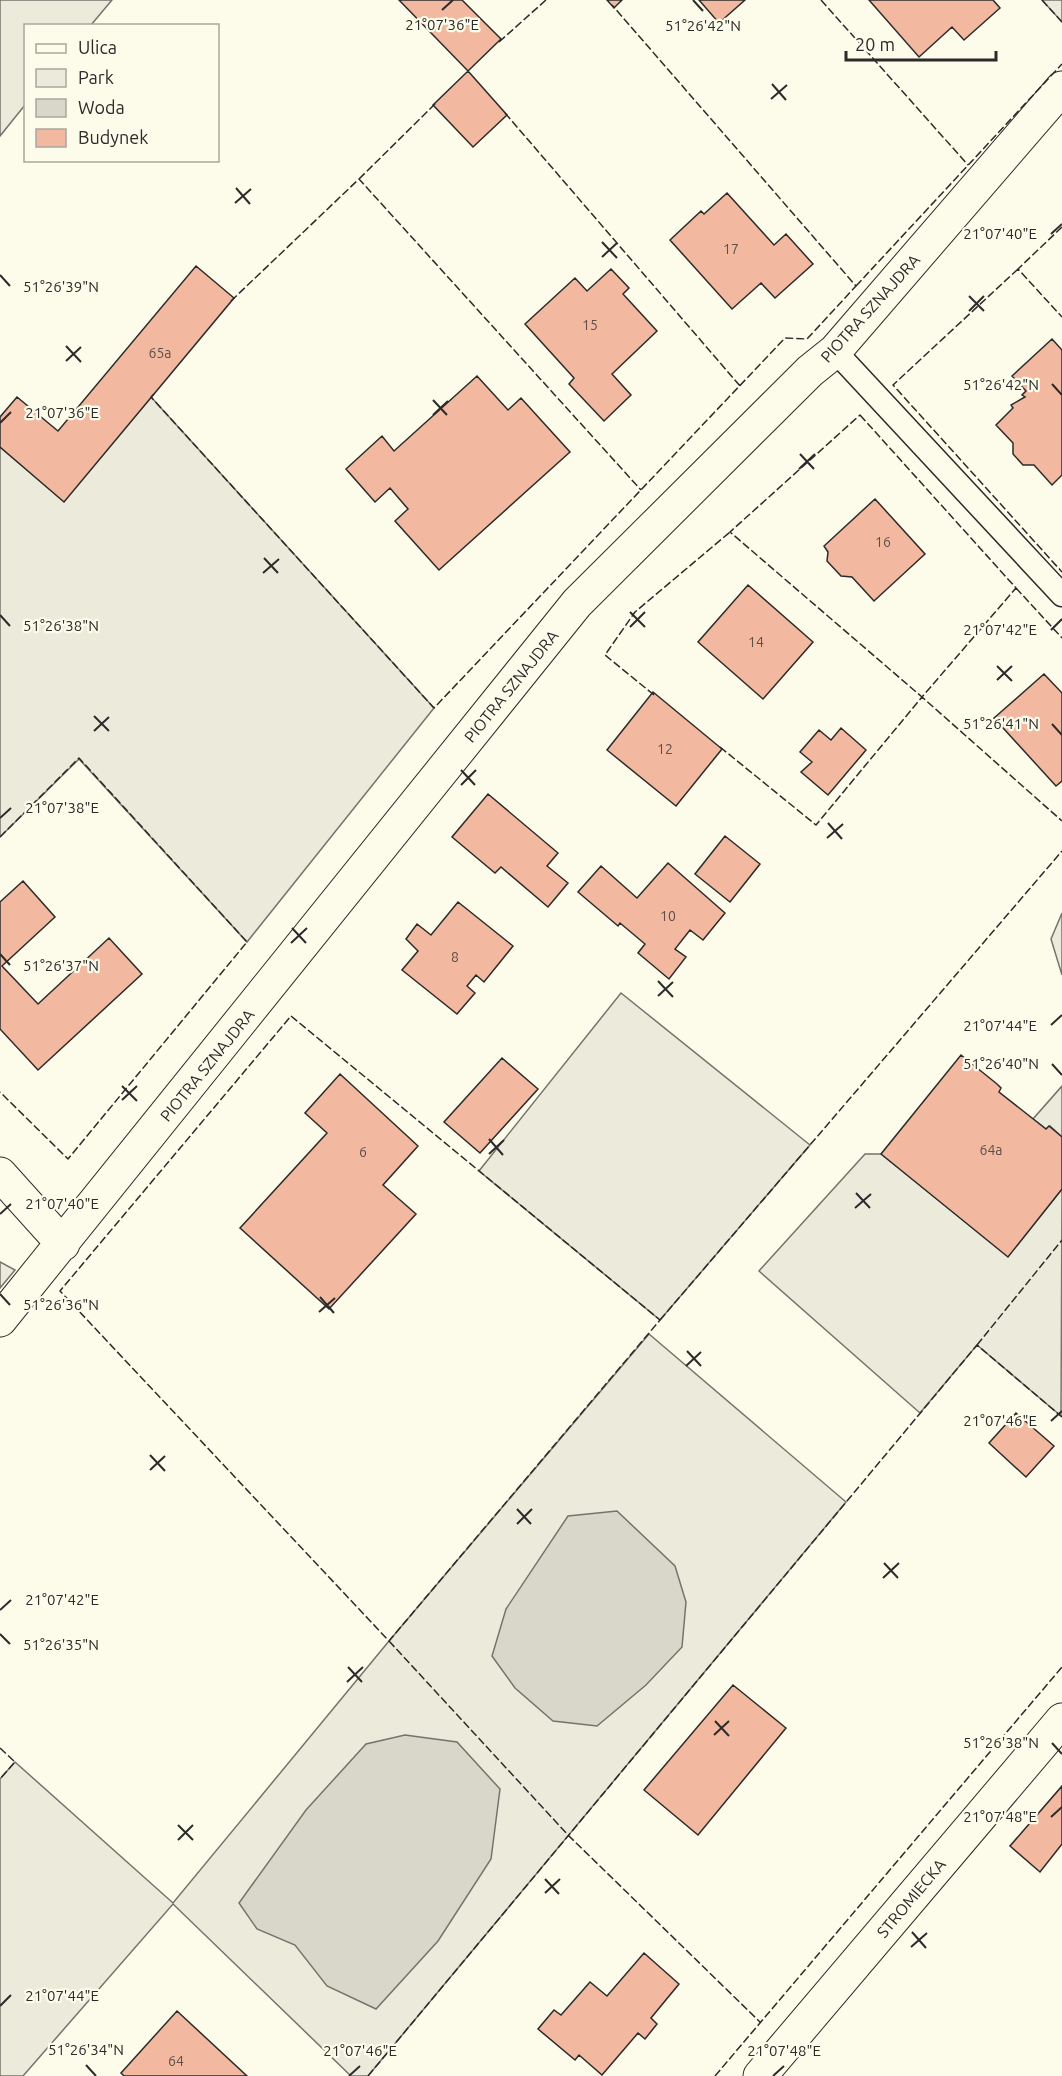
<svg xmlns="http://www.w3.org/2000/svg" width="1062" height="2076" font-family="Ubuntu,sans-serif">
<rect width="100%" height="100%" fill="#fdfbea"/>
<path fill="#ecebdb" stroke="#74746e" stroke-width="1.5" d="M 0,0 L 112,0 L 91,25 L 26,26 L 25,105 L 0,136 Z
M 1042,0 L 1062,0 L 1062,22 Z
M 151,397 L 434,708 L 247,942 L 79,759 L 0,837 L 0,447 L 64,501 Z
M 1062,913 L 1062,975 L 1051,939 Z
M 621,993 L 810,1145 L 660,1320 L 479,1171 Z
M 1062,1086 L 1062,1137 L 1050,1126 L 1046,1129 L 1033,1119 Z
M 865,1154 L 881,1154 L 1008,1256 L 1062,1189 L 1061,1416 L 977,1345 L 920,1413 L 759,1271 Z
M 0,1262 L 15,1270 L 0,1288 Z
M 649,1334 L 846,1502 L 368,2076 L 351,2076 L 173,1904 L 23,2076 L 0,2076 L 0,1779 L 15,1762 L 173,1903 L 389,1641 Z"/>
<path fill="#d8d7c9" stroke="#74746e" stroke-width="1.5" d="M 617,1511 L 675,1566 L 686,1602 L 682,1647 L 646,1685 L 597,1726 L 553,1721 L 515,1688 L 492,1656 L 506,1609 L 568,1516 Z
M 405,1735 L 457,1742 L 500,1789 L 491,1859 L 438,1941 L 376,2009 L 327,1986 L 295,1945 L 257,1929 L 239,1903 L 306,1810 L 366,1744 Z"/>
<path fill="#f2b8a0" stroke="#2b2b2b" stroke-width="1.5" d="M 399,0 L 462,0 L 501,39 L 468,71 Z
M 607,0 L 622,0 L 614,8 Z
M 699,0 L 745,0 L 719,23 Z
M 869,0 L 993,0 L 1000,8 L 964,40 L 952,27 L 919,57 Z
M 468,71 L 507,115 L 473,147 L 433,105 Z
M 727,193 L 774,245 L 786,234 L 813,264 L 775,298 L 761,283 L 732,309 L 670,240 L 701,211 L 704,214 Z
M 196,266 L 234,298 L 64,502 L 0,447 L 0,417 L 17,397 L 58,431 Z
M 611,269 L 629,288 L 623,294 L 657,331 L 612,374 L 631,395 L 604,421 L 569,384 L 574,378 L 525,324 L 575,278 L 587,291 Z
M 1052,339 L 1062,350 L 1062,475 L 1052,485 L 1034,465 L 1023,465 L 1013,454 L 1013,443 L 996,425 L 1013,408 L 1011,405 L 1025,397 L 1022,395 L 1026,391 L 1012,376 Z
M 477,376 L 508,410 L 521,398 L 570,452 L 439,570 L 395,521 L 408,509 L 390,488 L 375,502 L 346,469 L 382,436 L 394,451 Z
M 875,499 L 925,554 L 874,601 L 852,577 L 841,576 L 827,561 L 828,552 L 824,546 Z
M 748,585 L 813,642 L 763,699 L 698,642 Z
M 1044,674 L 1062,693 L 1062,781 L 1056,786 L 994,718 Z
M 653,692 L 722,749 L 676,806 L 607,750 Z
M 841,728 L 866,750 L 828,795 L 801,772 L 812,762 L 800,752 L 819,730 L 831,740 Z
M 488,794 L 558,853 L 547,866 L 568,883 L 548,907 L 501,867 L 495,873 L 452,837 Z
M 725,836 L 760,864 L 730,902 L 695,874 Z
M 668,863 L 725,913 L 703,940 L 690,930 L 675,949 L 686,957 L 669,979 L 638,953 L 645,944 L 620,923 L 618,926 L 578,892 L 601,866 L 637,898 Z
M 23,881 L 55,917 L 2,966 L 38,1004 L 109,938 L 142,974 L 38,1070 L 0,1029 L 0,902 Z
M 458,902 L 513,946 L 484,982 L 476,975 L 467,986 L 475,993 L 457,1014 L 402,970 L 418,951 L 406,939 L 417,924 L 431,935 Z
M 961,1055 L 997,1084 L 1001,1088 L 999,1092 L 1046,1129 L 1049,1126 L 1062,1137 L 1062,1189 L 1008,1257 L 881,1154 Z
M 502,1058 L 538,1089 L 480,1153 L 444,1122 Z
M 340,1074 L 418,1146 L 383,1185 L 416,1214 L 329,1309 L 240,1228 L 327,1133 L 305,1113 Z
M 1016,1413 L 1054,1446 L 1026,1477 L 989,1443 Z
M 733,1685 L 786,1728 L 698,1835 L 644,1790 Z
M 1062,1786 L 1062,1844 L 1040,1872 L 1010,1846 Z
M 644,1953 L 679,1984 L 651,2018 L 657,2024 L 645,2039 L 638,2033 L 602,2075 L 579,2055 L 575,2060 L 538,2029 L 554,2010 L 561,2015 L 590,1982 L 607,1996 Z
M 177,2011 L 247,2076 L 124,2076 L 121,2073 Z"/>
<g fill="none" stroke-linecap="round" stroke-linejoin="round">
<defs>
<path id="lane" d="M 835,351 L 1062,595"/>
<path id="street" d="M 0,1174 L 63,1244
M 0,1320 L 577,603 L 810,371 L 835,351 L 1062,88
M 760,2076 L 1062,1720"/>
</defs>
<use href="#lane" stroke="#2b2b2b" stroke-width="25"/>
<use href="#street" stroke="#2b2b2b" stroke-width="35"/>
<use href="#lane" stroke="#fdfbea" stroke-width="22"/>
<use href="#street" stroke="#fdfbea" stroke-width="33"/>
<path stroke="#2b2b2b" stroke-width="1.5" stroke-dasharray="8 3" stroke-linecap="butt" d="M 821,0 L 968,165
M 1042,0 L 1062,22
M 499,42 L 546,0
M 505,113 L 740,386
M 359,179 L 436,103
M 1062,227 L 1018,269 L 1062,317
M 1018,269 L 893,385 L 1062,572
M 856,286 L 1062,64
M 231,301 L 359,179 L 641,490
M 154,394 L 151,397 L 434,708 L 785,338 L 807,339 L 856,286 L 612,5
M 860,415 L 1016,588 L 922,697 L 730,532 Z
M 1016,588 L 1062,638
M 654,695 L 605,655 L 635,612 L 730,532
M 720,747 L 816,825 L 922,697 L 1062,821
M 0,837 L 79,758 L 247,942 L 68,1159 L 0,1092
M 291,1016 L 660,1320 L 389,1641 L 60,1291 Z
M 660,1320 L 1062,851
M 977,1345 L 1062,1240
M 389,1641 L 568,1835 L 760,2022
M 0,1748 L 15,1762 L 0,1779
M 368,2076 L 977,1345 L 1062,1417
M 715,2076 L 1062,1667"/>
</g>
<path fill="none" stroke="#2b2b2b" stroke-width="2" d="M 693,0 L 703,11M 442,10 L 453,0M 772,84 L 786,100M 771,99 L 787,85M 236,188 L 250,204M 235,203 L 251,189M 1051,234 L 1062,224M 602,242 L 617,258M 602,257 L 617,243M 0,275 L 10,286M 969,296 L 984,311M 969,311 L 984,296M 66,346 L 81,362M 66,361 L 81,347M 1052,384 L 1062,395M 433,400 L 447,415M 433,415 L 448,401M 0,423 L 11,412M 800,454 L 814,469M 799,469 L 815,454M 264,558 L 278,573M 263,573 L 279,559M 630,612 L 645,627M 0,615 L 10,626M 630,627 L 645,612M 1051,630 L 1062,619M 997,666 L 1012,681M 997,680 L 1012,666M 94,716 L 109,731M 1052,724 L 1062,735M 94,731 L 109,717M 461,770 L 475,785M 461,785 L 476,770M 0,818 L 11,808M 828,823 L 842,839M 827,838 L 843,824M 292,928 L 306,943M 291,943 L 307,928M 0,954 L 10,965M 658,981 L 673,997M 658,996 L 673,982M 1051,1025 L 1062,1015M 1052,1064 L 1062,1075M 122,1086 L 137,1101M 122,1100 L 137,1086M 489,1139 L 503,1155M 489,1154 L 504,1140M 856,1193 L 870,1208M 855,1208 L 871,1194M 0,1214 L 11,1204M 0,1294 L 10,1305M 320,1297 L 334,1313M 319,1312 L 335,1298M 687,1351 L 701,1366M 686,1366 L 701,1352M 1051,1421 L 1062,1411M 150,1455 L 165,1471M 150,1470 L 165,1456M 517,1509 L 531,1524M 517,1524 L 532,1509M 884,1563 L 898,1578M 883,1578 L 899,1563M 0,1610 L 11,1600M 0,1634 L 10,1644M 348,1667 L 362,1682M 347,1682 L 363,1667M 715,1721 L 729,1736M 714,1735 L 729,1721M 1052,1743 L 1062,1754M 1051,1817 L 1062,1807M 178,1825 L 193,1840M 178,1840 L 193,1825M 545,1879 L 559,1894M 545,1893 L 560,1879M 912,1932 L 926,1948M 911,1947 L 927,1933M 0,2006 L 11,1995M 86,2065 L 96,2076M 349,2076 L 360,2066M 773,2076 L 784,2066"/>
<g text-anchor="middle" stroke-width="4.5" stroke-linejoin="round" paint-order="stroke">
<g font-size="14" fill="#5d4e48">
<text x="731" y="254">17</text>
<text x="590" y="330">15</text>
<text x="160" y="358">65a</text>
<text x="883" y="547">16</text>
<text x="756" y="647">14</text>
<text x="665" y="754">12</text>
<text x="668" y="921">10</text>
<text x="455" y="962">8</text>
<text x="991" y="1155">64a</text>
<text x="363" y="1157">6</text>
<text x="176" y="2066">64</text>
</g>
<g font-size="16" fill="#2b2b2b" stroke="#fdfbea">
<text transform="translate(870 308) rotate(-48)" y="6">PIOTRA SZNAJDRA</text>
<text transform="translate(511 686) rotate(-51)" y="6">PIOTRA SZNAJDRA</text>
<text transform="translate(207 1065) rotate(-51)" y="6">PIOTRA SZNAJDRA</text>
<text transform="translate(911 1898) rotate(-50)" y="6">STROMIECKA</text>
</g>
</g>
<g font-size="15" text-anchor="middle" fill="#2b2b2b" stroke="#fdfbea" stroke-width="4.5" stroke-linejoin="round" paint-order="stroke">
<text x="442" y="30">21°07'36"E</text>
<text x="703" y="31">51°26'42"N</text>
<text x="1000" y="239">21°07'40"E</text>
<text x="61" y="292">51°26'39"N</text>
<text x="1001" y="390">51°26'42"N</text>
<text x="62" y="418">21°07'36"E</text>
<text x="61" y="631">51°26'38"N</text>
<text x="1000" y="635">21°07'42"E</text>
<text x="1001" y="729">51°26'41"N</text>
<text x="62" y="813">21°07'38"E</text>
<text x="61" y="971">51°26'37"N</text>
<text x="1000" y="1031">21°07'44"E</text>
<text x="1001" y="1069">51°26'40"N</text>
<text x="62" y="1209">21°07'40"E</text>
<text x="61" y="1310">51°26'36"N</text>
<text x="1000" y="1426">21°07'46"E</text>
<text x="62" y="1605">21°07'42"E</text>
<text x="61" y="1650">51°26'35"N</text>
<text x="1001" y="1748">51°26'38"N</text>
<text x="1000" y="1822">21°07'48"E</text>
<text x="62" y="2001">21°07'44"E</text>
<text x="86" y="2055">51°26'34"N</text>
<text x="360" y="2056">21°07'46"E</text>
<text x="784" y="2056">21°07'48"E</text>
</g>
<rect x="24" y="24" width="195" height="138" fill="#fdfbea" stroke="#a9a89e" stroke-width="1.5"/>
<rect x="36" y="44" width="30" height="9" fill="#fdfbea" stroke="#a9a89e" stroke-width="1.5"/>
<text x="78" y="54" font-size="18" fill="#2b2b2b">Ulica</text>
<rect x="36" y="69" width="30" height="18" fill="#ecebdb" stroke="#a9a89e" stroke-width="1.5"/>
<text x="78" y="84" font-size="18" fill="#2b2b2b">Park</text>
<rect x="36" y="99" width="30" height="18" fill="#d8d7c9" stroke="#a9a89e" stroke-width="1.5"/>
<text x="78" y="114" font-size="18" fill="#2b2b2b">Woda</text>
<rect x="36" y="129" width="30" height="18" fill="#f2b8a0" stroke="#a9a89e" stroke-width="1.5"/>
<text x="78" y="144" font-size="18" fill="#2b2b2b">Budynek</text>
<path d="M846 51v9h150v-9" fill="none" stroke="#2b2b2b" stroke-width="3"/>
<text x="855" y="51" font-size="18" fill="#2b2b2b" stroke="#fdfbea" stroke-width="4.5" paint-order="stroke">20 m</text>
</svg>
